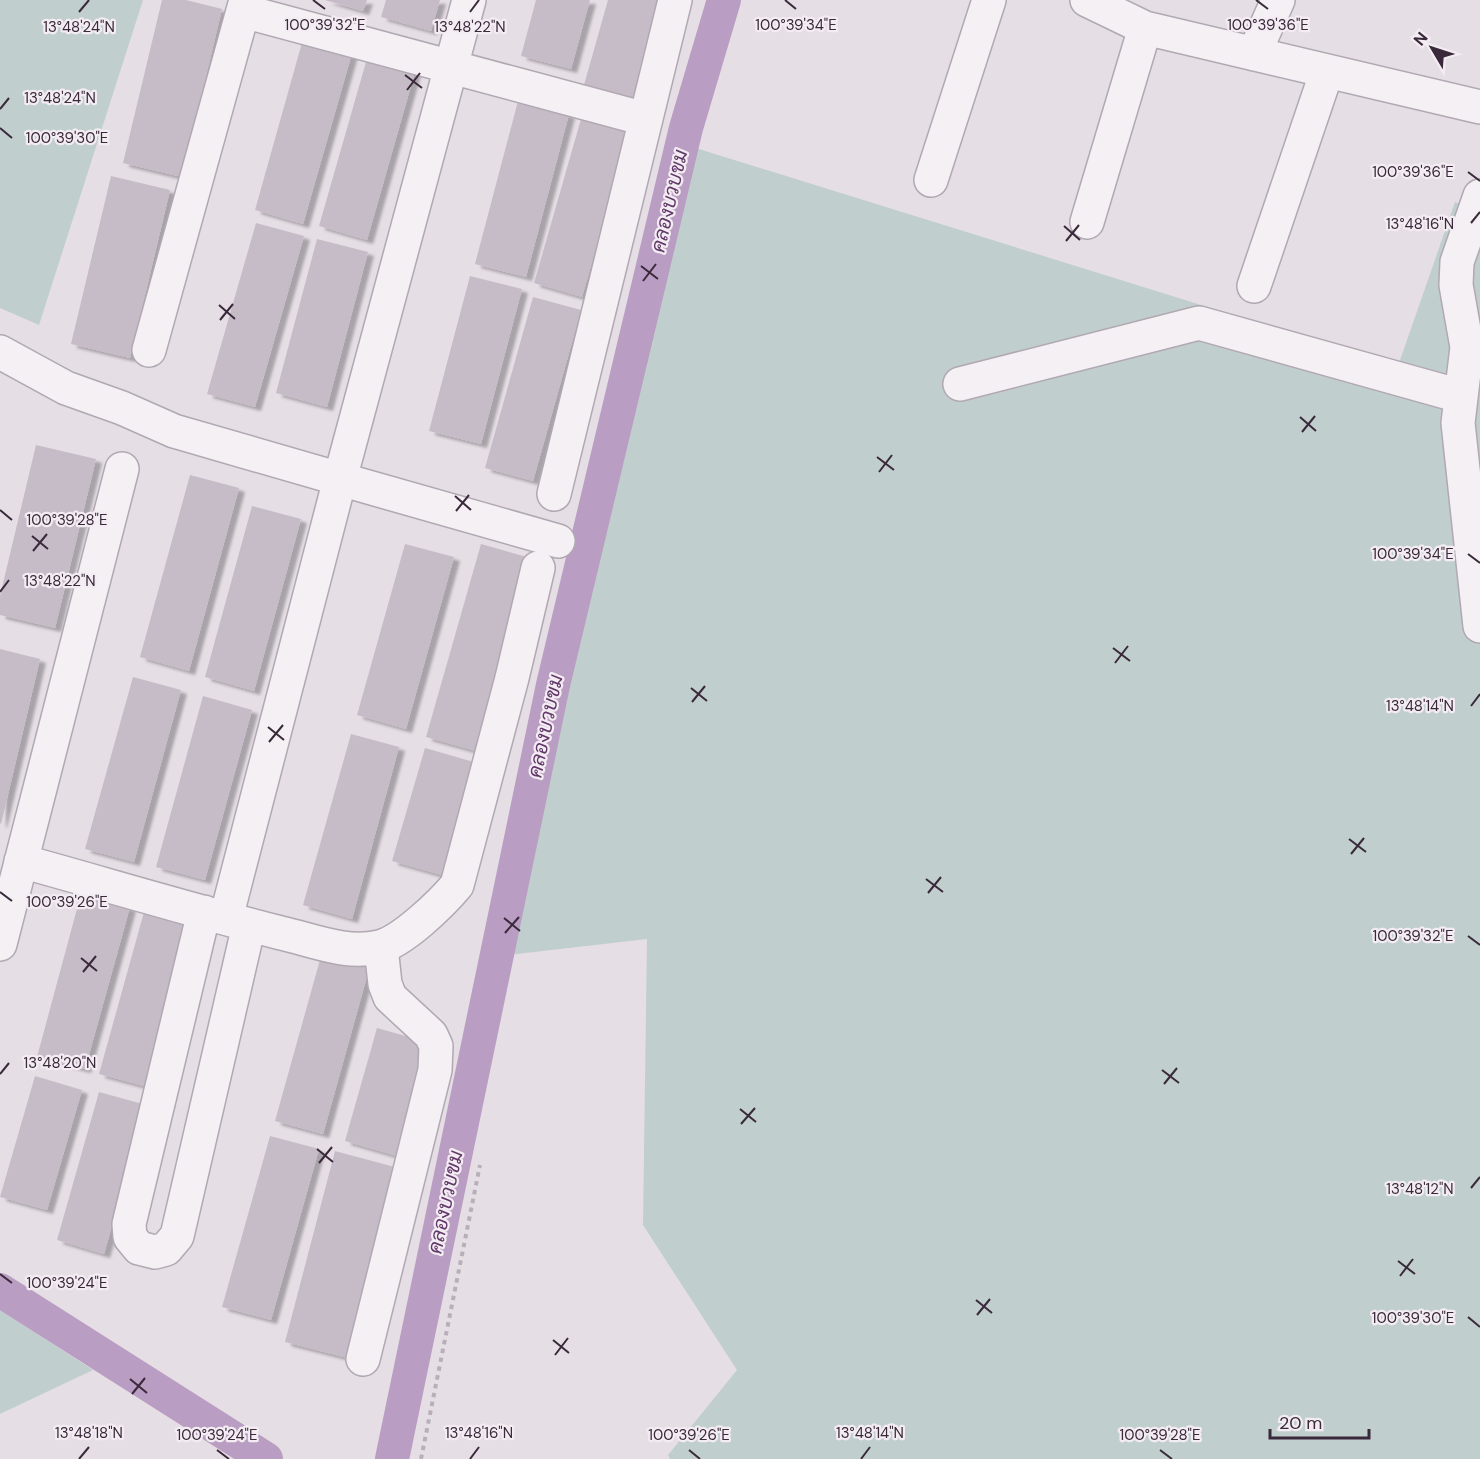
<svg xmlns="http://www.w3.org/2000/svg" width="1480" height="1459" font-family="'DM Sans',Sarabun,sans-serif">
<defs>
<filter id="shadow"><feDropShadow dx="6" dy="4" stdDeviation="1.5" flood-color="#0004"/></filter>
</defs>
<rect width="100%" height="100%" fill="#e5dee5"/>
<path fill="#c0cece" d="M 0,0 L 143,0 L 39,325 L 0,308 Z
M 686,145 L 1398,366 L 1455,202 L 1480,213 L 1480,1459 L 670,1459 L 668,1455 L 737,1370 L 643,1225 L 647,939 L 507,955 Z
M 0,1310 L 93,1370 L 0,1414 Z"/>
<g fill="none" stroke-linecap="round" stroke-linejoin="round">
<path stroke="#ba9dc2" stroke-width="34" d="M 0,1290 L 266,1459
M 392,1459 L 553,685 L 686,128 L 724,0"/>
</g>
<path fill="#c6bcc8" filter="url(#shadow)" d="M 162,0 L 186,0 L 222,9 L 182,177 L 123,163 Z
M 325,0 L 367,0 L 363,11 Z
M 386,0 L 440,0 L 431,31 L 381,17 Z
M 536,0 L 590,0 L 571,69 L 521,56 Z
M 608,0 L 662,0 L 635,98 L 584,85 Z
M 303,39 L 352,53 L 303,224 L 255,210 Z
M 368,55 L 416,68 L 367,240 L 319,226 Z
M 518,101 L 569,114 L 526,277 L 475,264 Z
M 583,112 L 631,126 L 582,297 L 534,283 Z
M 111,176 L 170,190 L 130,358 L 71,344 Z
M 256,223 L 304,236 L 255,407 L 207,394 Z
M 317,239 L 368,252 L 327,407 L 276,393 Z
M 470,276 L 522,289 L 481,444 L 429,431 Z
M 533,297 L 581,310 L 533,481 L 485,468 Z
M 36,445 L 96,459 L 55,628 L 0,615 L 0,596 Z
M 190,475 L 239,488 L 189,671 L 140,657 Z
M 252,506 L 301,519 L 254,691 L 205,677 Z
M 405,544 L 454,557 L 406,729 L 357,715 Z
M 481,544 L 530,558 L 476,751 L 426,737 Z
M 0,649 L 40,659 L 1,824 L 0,823 Z
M 133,677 L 181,690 L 134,862 L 85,849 Z
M 203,696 L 252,710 L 205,880 L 156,867 Z
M 351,734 L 399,747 L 352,919 L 303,905 Z
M 425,748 L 477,763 L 445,876 L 392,861 Z
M 81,894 L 130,907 L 85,1069 L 37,1057 Z
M 144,912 L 192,925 L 148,1087 L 99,1074 Z
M 323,949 L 371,962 L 323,1134 L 275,1121 Z
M 377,1028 L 430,1043 L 397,1156 L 345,1141 Z
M 35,1076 L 82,1090 L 47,1210 L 0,1197 Z
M 99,1092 L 146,1105 L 104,1254 L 57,1240 Z
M 270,1136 L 319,1149 L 271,1320 L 222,1307 Z
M 335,1151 L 402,1169 L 352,1359 L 285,1342 Z"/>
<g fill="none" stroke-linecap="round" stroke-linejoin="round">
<defs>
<path id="minor" d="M 469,0 L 340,479 L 558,541
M 1087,0 L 1145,28 L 1480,107
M 243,11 L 645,119
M 1254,54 L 1278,0
M 931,180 L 989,0
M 1480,196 L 1457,262 L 1456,285 L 1467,347 L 1458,423 L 1480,626
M 1087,222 L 1145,28
M 1254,286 L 1327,71
M 149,350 L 246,0
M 0,352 L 66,388 L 122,408 L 174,431 L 340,479 L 226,918
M 960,384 L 1199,323 L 1460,396
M 554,494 L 675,0
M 21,861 C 108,885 194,911 281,933 C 312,940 347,955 379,947 C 402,942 442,903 457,885 L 512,678 L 538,568
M 204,912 L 129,1224 L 130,1237 L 139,1248 L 155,1252 L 166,1249 L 177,1236 L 249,925
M 0,944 L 122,469
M 363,1359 L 435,1070 L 436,1046 L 431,1035 L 390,997 L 385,984 L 381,947"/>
</defs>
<use href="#minor" stroke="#b1a8b2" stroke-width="36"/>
<path stroke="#b8b0b8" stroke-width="4" stroke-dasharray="4.5 4.5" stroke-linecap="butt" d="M 421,1459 L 480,1165"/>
<use href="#minor" stroke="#f4f0f4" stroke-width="33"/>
</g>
<path fill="none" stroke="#39293a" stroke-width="2" d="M 313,0 L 325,9M 785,0 L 796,9M 1256,0 L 1268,9M 79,12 L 89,0M 470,12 L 479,0M 405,75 L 422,88M 407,90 L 420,73M 0,109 L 9,98M 0,128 L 12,138M 1468,172 L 1480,181M 1471,223 L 1480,212M 1064,226 L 1080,240M 1066,241 L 1079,225M 641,266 L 658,279M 643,281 L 656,264M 219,305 L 235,319M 220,320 L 233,304M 1300,417 L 1316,431M 1302,432 L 1315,416M 877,457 L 894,470M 879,472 L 892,455M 455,496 L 471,510M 0,510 L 12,520M 456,511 L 469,495M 32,536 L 48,549M 33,551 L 47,534M 1468,554 L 1480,563M 0,592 L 9,580M 1113,648 L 1130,661M 1115,663 L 1128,646M 691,688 L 707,701M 692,702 L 705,686M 1471,706 L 1480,694M 268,727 L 284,740M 269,742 L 283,725M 1349,839 L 1366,852M 1351,854 L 1364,838M 926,879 L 943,892M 0,892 L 12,901M 928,893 L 941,877M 504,918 L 520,931M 505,933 L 519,917M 1468,936 L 1480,945M 81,958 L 97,971M 83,972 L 96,956M 1162,1070 L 1179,1083M 0,1074 L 9,1063M 1164,1084 L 1177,1068M 740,1109 L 756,1122M 741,1124 L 755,1108M 317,1149 L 333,1162M 319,1163 L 332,1147M 1471,1188 L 1480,1177M 1398,1261 L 1415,1274M 0,1274 L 12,1283M 1400,1276 L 1413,1259M 976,1300 L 992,1313M 977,1315 L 990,1299M 1468,1317 L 1480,1327M 553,1340 L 569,1353M 555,1355 L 568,1338M 130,1379 L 147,1393M 132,1394 L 145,1378M 217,1450 L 229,1459M 689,1450 L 700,1459M 1160,1450 L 1172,1459M 79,1459 L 89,1447M 470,1459 L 479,1447M 861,1459 L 870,1447"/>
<g text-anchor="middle" stroke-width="4.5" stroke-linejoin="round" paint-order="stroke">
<g font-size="20" font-style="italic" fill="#613869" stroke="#f3edf3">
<text transform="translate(669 201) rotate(-77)" y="7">คลองบวบขม</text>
<text transform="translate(545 726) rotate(-78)" y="7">คลองบวบขม</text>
<text transform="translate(445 1202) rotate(-78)" y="7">คลองบวบขม</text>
</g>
</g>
<g font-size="15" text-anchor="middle" fill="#39293a" stroke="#f3edf3" stroke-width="4.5" stroke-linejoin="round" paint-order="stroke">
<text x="325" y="30">100°39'32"E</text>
<text x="796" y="30">100°39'34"E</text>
<text x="1268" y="30">100°39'36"E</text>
<text x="79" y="32">13°48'24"N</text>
<text x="470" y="32">13°48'22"N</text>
<text x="60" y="103">13°48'24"N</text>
<text x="67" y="143">100°39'30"E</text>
<text x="1413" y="177">100°39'36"E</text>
<text x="1420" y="229">13°48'16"N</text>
<text x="67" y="525">100°39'28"E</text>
<text x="1413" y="559">100°39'34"E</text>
<text x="60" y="586">13°48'22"N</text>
<text x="1420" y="711">13°48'14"N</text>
<text x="67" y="907">100°39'26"E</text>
<text x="1413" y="941">100°39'32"E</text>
<text x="60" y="1068">13°48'20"N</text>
<text x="1420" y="1194">13°48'12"N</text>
<text x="67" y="1288">100°39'24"E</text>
<text x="1413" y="1323">100°39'30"E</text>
<text x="89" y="1438">13°48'18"N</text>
<text x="479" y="1438">13°48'16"N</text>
<text x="870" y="1438">13°48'14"N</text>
<text x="217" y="1440">100°39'24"E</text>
<text x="689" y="1440">100°39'26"E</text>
<text x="1160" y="1440">100°39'28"E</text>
</g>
<g transform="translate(1432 48) rotate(309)" stroke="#f3edf3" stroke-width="4.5" paint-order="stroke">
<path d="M0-4.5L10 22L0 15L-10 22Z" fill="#39293a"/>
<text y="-9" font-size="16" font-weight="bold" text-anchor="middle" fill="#39293a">N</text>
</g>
<path d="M1270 1429v9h99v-9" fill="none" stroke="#39293a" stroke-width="3"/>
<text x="1279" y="1429" font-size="18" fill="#39293a" stroke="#f3edf3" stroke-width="4.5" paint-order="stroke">20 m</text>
</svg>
